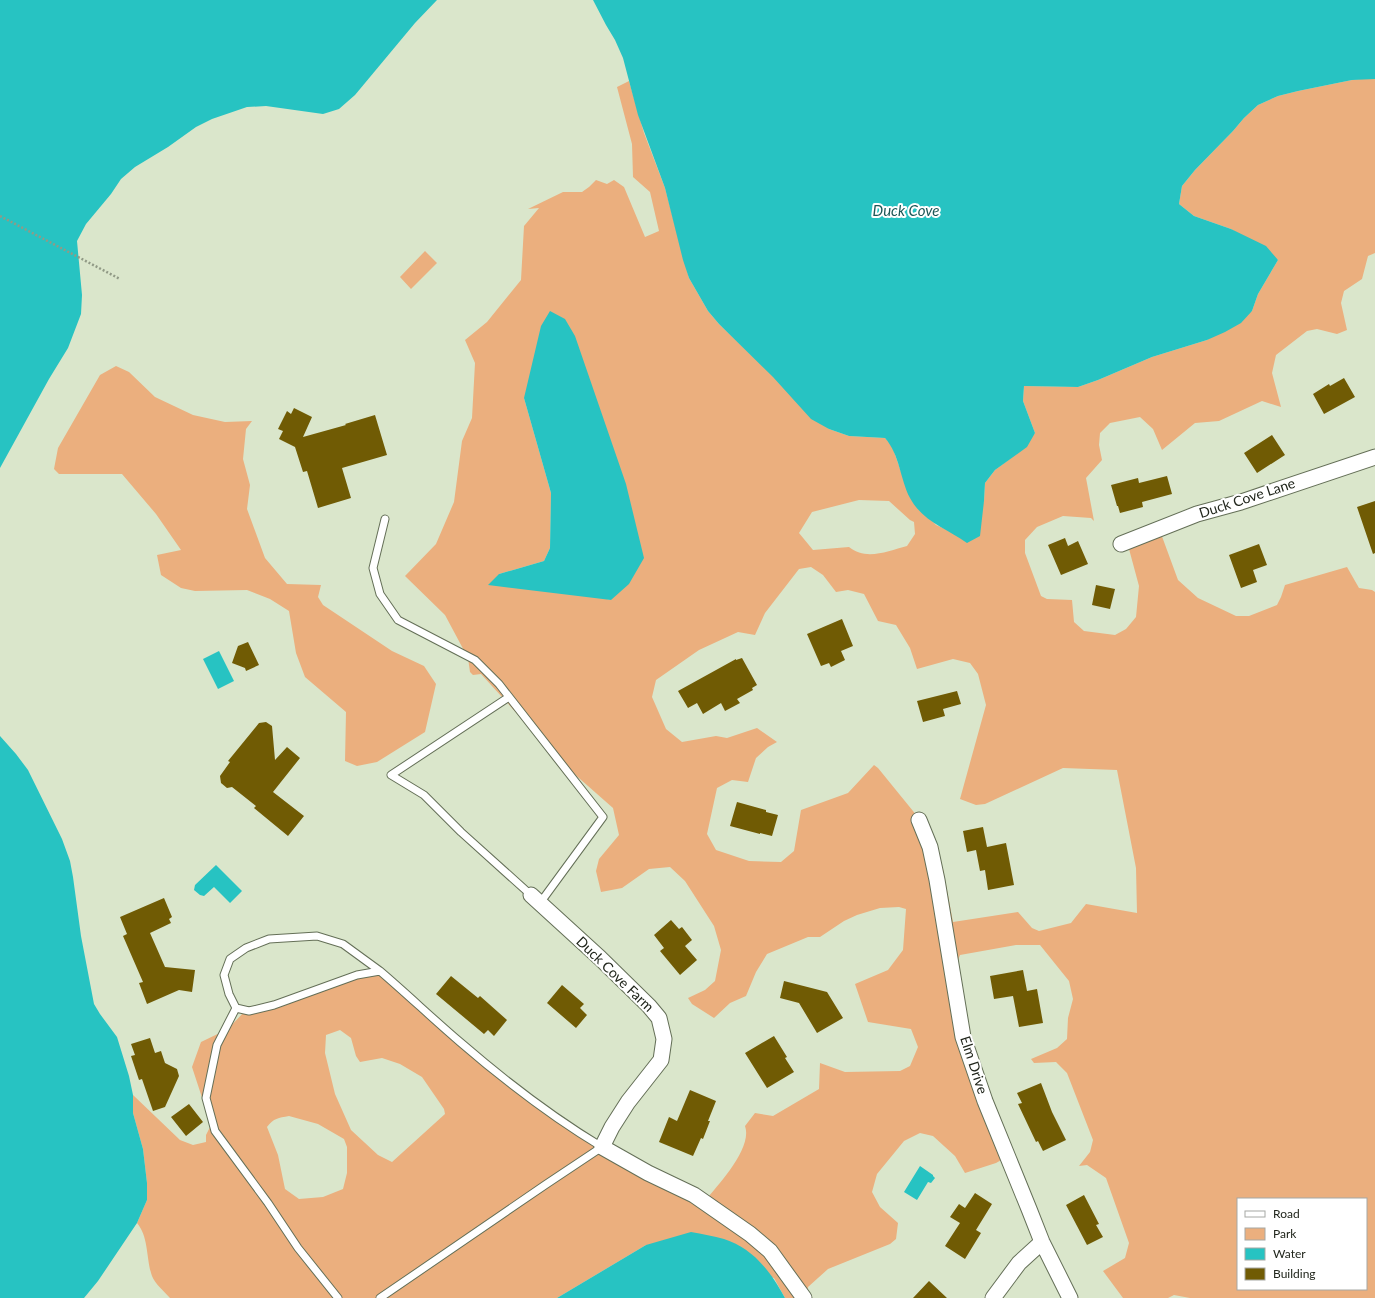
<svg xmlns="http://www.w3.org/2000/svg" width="1375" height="1298" font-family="Lato,sans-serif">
<rect width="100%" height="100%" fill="#dae6cb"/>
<path fill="#ebaf7e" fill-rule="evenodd" d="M 1370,78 L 1375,79 L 1375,253 L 1368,256 L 1362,279 L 1344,291 L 1341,303 L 1347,330 L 1337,334 L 1317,329 L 1307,331 L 1276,355 L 1272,373 L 1281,407 L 1262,401 L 1219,421 L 1195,423 L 1162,450 L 1153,429 L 1140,417 L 1110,423 L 1100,433 L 1099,445 L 1102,460 L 1086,478 L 1094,521 L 1091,518 L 1063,516 L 1037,527 L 1025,540 L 1025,553 L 1041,596 L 1047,599 L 1072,600 L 1074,622 L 1084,631 L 1115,635 L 1126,629 L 1136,617 L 1139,586 L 1129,549 L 1160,531 L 1178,580 L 1198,598 L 1236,616 L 1249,616 L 1277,605 L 1281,597 L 1285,585 L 1347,567 L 1359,588 L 1372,590 L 1375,592 L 1375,1298 L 1190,1298 L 1174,1295 L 1168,1298 L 1123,1298 L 1103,1271 L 1125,1258 L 1129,1243 L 1106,1178 L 1087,1165 L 1079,1166 L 1090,1152 L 1093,1140 L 1067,1073 L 1056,1062 L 1034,1063 L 1031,1059 L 1057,1048 L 1067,1039 L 1068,1018 L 1073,999 L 1069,981 L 1040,945 L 1016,945 L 960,955 L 958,960 L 969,1033 L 1010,1155 L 996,1163 L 965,1173 L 955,1156 L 933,1136 L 920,1133 L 904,1141 L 877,1174 L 872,1192 L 880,1207 L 898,1223 L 896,1239 L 890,1244 L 828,1269 L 808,1287 L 806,1298 L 785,1298 L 774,1278 L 646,1245 L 557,1298 L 170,1298 C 165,1292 155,1284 152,1276 C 146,1259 149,1237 137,1223 L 147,1200 L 147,1183 L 143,1149 L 133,1113 L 133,1095 L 180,1140 L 193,1145 L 206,1142 L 206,1135 L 211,1125 L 192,1067 L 201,1042 L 228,1029 L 244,1012 L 375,970 L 451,1037 L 587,1139 L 591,1144 L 609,1152 L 705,1201 C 718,1185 753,1148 745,1126 L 755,1113 L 773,1116 L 819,1089 L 820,1063 L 845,1072 L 900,1071 L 910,1066 L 918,1047 L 911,1029 L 868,1022 L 855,984 L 888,970 L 903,950 L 906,909 L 899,907 L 880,908 L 857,915 L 844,921 L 820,937 L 808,937 L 767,954 L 756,972 L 746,996 L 730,1003 L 714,1018 L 692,1004 L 688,998 L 705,990 L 715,981 L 721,950 L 714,926 L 685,881 L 670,867 L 649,869 L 622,888 L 601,892 L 596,871 L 599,859 L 619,835 L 613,808 L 563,764 L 481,674 L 473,675 L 470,672 L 468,658 L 445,615 L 405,576 L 436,544 L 454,502 L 462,441 L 472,418 L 475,363 L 465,340 L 487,322 L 521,280 L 524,226 L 539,208 L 528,209 L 563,192 L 582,192 L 589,187 L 596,180 L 607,184 L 614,180 L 624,187 L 645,237 L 659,231 L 650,192 L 633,177 L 632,144 L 617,87 L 629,81 L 644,133 L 665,188 L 689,278 L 708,311 L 719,324 L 829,429 L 849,436 L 885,438 L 892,446 L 910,497 L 936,525 L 952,532 L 967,542 L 984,501 L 985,483 L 995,470 L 1011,458 L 1035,433 L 1023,401 L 1024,386 L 1078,387 L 1098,380 L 1152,357 L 1207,340 L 1252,311 L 1258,294 L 1278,260 L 1231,229 L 1194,216 L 1179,204 L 1182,186 L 1195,170 L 1233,131 L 1244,118 L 1258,105 L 1278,96 L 1298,91 L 1352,80 ZM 524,398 L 625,483 L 611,600 L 499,574 L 544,561 L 550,548 L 551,493 ZM 859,500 L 889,501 L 910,520 L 914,522 L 915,534 L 907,546 C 888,551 866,561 849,547 L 813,550 L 799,533 L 812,512 ZM 811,567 L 823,575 L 836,592 L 848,590 L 864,594 L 878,621 L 896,625 L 910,648 L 917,669 L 953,659 L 970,663 L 978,674 L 986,705 L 960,799 L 976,805 L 985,804 L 1063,768 L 1117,770 L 1136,868 L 1137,913 L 1086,904 L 1071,923 L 1039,931 L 1032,928 L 1018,912 L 953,922 L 943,869 L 926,827 L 878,768 L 874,765 L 848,793 L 801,810 L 794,851 L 781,862 L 749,861 L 716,850 L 707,834 L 717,788 L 732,780 L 748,782 L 756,758 L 768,747 L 777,742 L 757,728 L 727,738 L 716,736 L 682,742 L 666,729 L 652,697 L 656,680 L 699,650 L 738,632 L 755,635 L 765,613 L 799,569 ZM 340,1030 L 351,1038 L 356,1056 L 360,1062 L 382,1058 L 400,1064 L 422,1077 L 444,1109 L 445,1114 L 392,1162 L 378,1155 L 351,1130 L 335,1094 L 325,1053 L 326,1035 ZM 289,1116 L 318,1124 L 344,1139 L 347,1147 L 347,1173 L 343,1189 L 323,1197 L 299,1199 L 285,1189 L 278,1155 L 267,1127 C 274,1118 278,1118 289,1116 ZM 1238,1199 L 1366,1199 L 1366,1289 L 1238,1289 Z
M 425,251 L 437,263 L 411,289 L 400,277 Z
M 116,366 L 129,372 L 155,397 L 193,415 L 225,422 L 252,421 L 246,429 L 243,459 L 250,485 L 247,509 L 265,558 L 287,584 L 321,585 L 318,597 L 323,605 L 392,651 L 424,666 L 436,684 L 425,732 L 377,762 L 357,766 L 345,761 L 346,712 L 305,677 L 296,653 L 289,611 L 270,599 L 247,590 L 195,591 L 181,588 L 161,575 L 157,555 L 181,550 L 156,514 L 122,474 L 59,474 L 54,469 L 58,448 L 100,375 Z"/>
<path fill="#27c3c2" d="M 0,0 L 437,0 L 415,23 L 355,95 L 339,109 L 323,114 L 266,106 L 247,107 L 212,119 L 196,127 L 168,147 L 135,167 L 121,179 L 111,194 L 86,224 L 77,241 L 82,295 L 81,314 L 68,348 L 49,379 L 0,468 Z
M 593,0 L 1375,0 L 1375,79 L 1352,80 L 1298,91 L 1278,96 L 1258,105 L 1244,118 L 1233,131 L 1195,170 L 1182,186 L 1179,204 L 1194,216 L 1231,229 L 1266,246 L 1278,260 L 1258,294 L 1252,311 L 1241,323 L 1225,332 L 1207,340 L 1152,357 L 1098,380 L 1078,387 L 1024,386 L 1023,401 L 1035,433 L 1027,447 L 995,470 L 985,483 L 984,501 L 980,536 L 967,543 C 946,528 923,522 910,498 C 900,479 900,455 885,438 L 849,436 L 829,429 L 811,419 L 773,377 L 719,324 L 708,311 L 689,278 L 683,260 L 665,188 L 638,115 L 623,58 L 615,40 L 606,25 Z
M 550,311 L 565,319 L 575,336 L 626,484 L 644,558 L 629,584 L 611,600 L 488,585 L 499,574 L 544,561 L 550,548 L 551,493 L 524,398 L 541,326 Z
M 219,651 L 234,681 L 218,689 L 203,659 Z
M 0,736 L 16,754 L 28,770 L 62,839 L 70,861 L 73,877 L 81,936 L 94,1004 L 100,1014 L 117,1037 L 129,1076 L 133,1095 L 133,1113 L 143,1149 L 147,1183 L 147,1200 L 137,1223 L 98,1281 L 84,1298 L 0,1298 Z
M 216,865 L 242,891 L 230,903 L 214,887 L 204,896 L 200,895 L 194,890 L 195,885 Z
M 920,1166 L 933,1175 L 933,1176 L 935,1178 L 931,1183 L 928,1182 L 917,1200 L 904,1192 Z
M 691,1232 C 702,1234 714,1236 724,1239 C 753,1248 771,1272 785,1298 L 557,1298 L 646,1245 Z"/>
<path fill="#705b04" d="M 1344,378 L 1355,397 L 1324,414 L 1313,394 L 1329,384 L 1330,386 Z
M 294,408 L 312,417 L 303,437 L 346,425 L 345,424 L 375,415 L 387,455 L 342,468 L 351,498 L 318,508 L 307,471 L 303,472 L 295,447 L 279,439 L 283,431 L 278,429 L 287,411 L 291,414 Z
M 1272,435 L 1285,455 L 1257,473 L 1244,453 Z
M 1167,476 L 1172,494 L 1142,502 L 1143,507 L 1120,513 L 1118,506 L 1117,506 L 1111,485 L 1138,478 L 1139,483 Z
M 1375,501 L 1375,553 L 1373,554 L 1357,507 Z
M 1065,538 L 1068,546 L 1078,541 L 1088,564 L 1061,575 L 1048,545 Z
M 1259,544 L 1267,565 L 1253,570 L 1257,582 L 1241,588 L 1229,555 Z
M 1096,585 L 1115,589 L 1110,609 L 1092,605 Z
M 842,619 L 853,646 L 841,651 L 845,660 L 831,667 L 829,663 L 821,666 L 807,634 Z
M 248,642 L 259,665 L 246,671 L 245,668 L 232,663 L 238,646 Z
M 742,658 L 757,685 L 752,688 L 753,690 L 737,699 L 740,703 L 725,711 L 721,703 L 703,714 L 697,703 L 688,708 L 678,691 L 736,659 L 736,660 Z
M 957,691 L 961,704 L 943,709 L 945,716 L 923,722 L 917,701 Z
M 266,722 L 272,726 L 275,760 L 287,747 L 300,758 L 273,792 L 304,816 L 288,836 L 254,808 L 256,806 L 232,787 L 227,788 L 221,783 L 220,776 L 230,762 L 228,761 L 259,723 Z
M 737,802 L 766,810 L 766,812 L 778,815 L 772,836 L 760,833 L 760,834 L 730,826 Z
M 983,827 L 987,847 L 1006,843 L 1014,885 L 988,890 L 985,870 L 980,871 L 976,850 L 967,852 L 963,831 Z
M 164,898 L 172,917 L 169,919 L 171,923 L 150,933 L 165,967 L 195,970 L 192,992 L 179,990 L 147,1004 L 139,983 L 143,982 L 123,936 L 127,934 L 120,917 Z
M 671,920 L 679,929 L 682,927 L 692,940 L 685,946 L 697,960 L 680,975 L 660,951 L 664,948 L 654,935 Z
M 1023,970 L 1027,991 L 1037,989 L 1043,1023 L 1019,1027 L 1013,996 L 994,999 L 990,976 Z
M 451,976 L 478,998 L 480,996 L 507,1020 L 494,1036 L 488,1030 L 484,1034 L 436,994 Z
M 784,981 L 827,992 L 843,1018 L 817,1033 L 799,1003 L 780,998 Z
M 562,985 L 584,1004 L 580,1008 L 587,1015 L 576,1028 L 547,1003 Z
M 774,1036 L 787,1057 L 785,1058 L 794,1072 L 767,1088 L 745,1053 Z
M 150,1038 L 155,1053 L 161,1051 L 165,1063 L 177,1069 L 179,1076 L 165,1107 L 153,1111 L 142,1079 L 139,1080 L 131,1056 L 135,1055 L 131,1044 Z
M 1041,1083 L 1052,1112 L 1066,1140 L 1043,1151 L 1038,1141 L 1036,1142 L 1018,1104 L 1022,1103 L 1017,1093 Z
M 690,1090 L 716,1101 L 708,1121 L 710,1121 L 703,1139 L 701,1138 L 693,1156 L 659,1142 L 669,1117 L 677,1121 Z
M 189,1104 L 203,1122 L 186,1136 L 171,1117 Z
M 975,1193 L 992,1204 L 976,1230 L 981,1233 L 965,1259 L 945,1246 L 960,1223 L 950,1217 L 959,1204 L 965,1208 Z
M 1084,1195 L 1099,1224 L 1096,1225 L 1103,1237 L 1087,1245 L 1066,1205 Z
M 929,1281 L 947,1298 L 913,1298 Z"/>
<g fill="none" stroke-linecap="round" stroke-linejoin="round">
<defs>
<path id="lane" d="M 385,519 L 373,568 L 380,594 L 398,620 L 475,660 L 499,684 L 603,817 L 540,903
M 509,697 L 391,775 L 424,795 L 461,832 L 531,895
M 317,936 L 343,944 L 380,971 L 357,975 L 274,1005 L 249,1011 L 236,1008 L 229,994 L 224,975 L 230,959 L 246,948 L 269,939 Z
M 236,1008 L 217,1045 L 206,1098 L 215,1131 L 268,1203 L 298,1248 L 338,1298
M 380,1298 L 545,1185 L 602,1147 C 552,1117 504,1080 460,1042 C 433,1019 407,994 380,971"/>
<path id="street" d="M 1121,544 L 1197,514 L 1241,502 L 1375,457
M 919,820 L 930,847 L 937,880 L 963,1037 L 985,1101 L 1029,1209 L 1042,1242 L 1070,1298
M 531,895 L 600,958 L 649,1006 L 659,1018 L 664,1039 L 661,1060 L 628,1102 L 612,1127 L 602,1147 L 648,1173 L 694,1195 L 750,1234 L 770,1251 L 804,1298
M 993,1298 L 1019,1263 L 1042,1242"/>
</defs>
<use href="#lane" stroke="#646f57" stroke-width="9"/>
<use href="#street" stroke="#646f57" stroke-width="17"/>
<path stroke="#919a86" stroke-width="2.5" stroke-dasharray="2 2" stroke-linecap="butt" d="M 0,216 L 120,279"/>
<use href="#lane" stroke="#fff" stroke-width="7"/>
<use href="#street" stroke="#fff" stroke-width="15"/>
</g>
<g text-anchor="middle" stroke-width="4" stroke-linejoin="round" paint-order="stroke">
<g font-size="14" fill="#21261c" stroke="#fff">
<text transform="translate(1247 498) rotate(-18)" y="5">Duck Cove Lane</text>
<text transform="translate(615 974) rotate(44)" y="5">Duck Cove Farm</text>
<text transform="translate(974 1065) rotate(72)" y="5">Elm Drive</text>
</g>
<g font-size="15" font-style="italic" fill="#1c5857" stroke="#fff">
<text x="906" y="216">Duck Cove</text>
</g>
</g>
<rect x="1237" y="1198" width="130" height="92" fill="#ffffff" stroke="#a6a8a4"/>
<rect x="1245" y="1211" width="20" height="6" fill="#ffffff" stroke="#a6a8a4"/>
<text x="1273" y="1218" font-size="12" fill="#21261c">Road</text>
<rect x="1245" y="1228" width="20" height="12" fill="#ebaf7e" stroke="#a6a8a4"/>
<text x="1273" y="1238" font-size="12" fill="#21261c">Park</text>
<rect x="1245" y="1248" width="20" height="12" fill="#27c3c2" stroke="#a6a8a4"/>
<text x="1273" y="1258" font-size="12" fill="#21261c">Water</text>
<rect x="1245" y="1268" width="20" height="12" fill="#705b04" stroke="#a6a8a4"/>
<text x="1273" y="1278" font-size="12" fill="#21261c">Building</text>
</svg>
